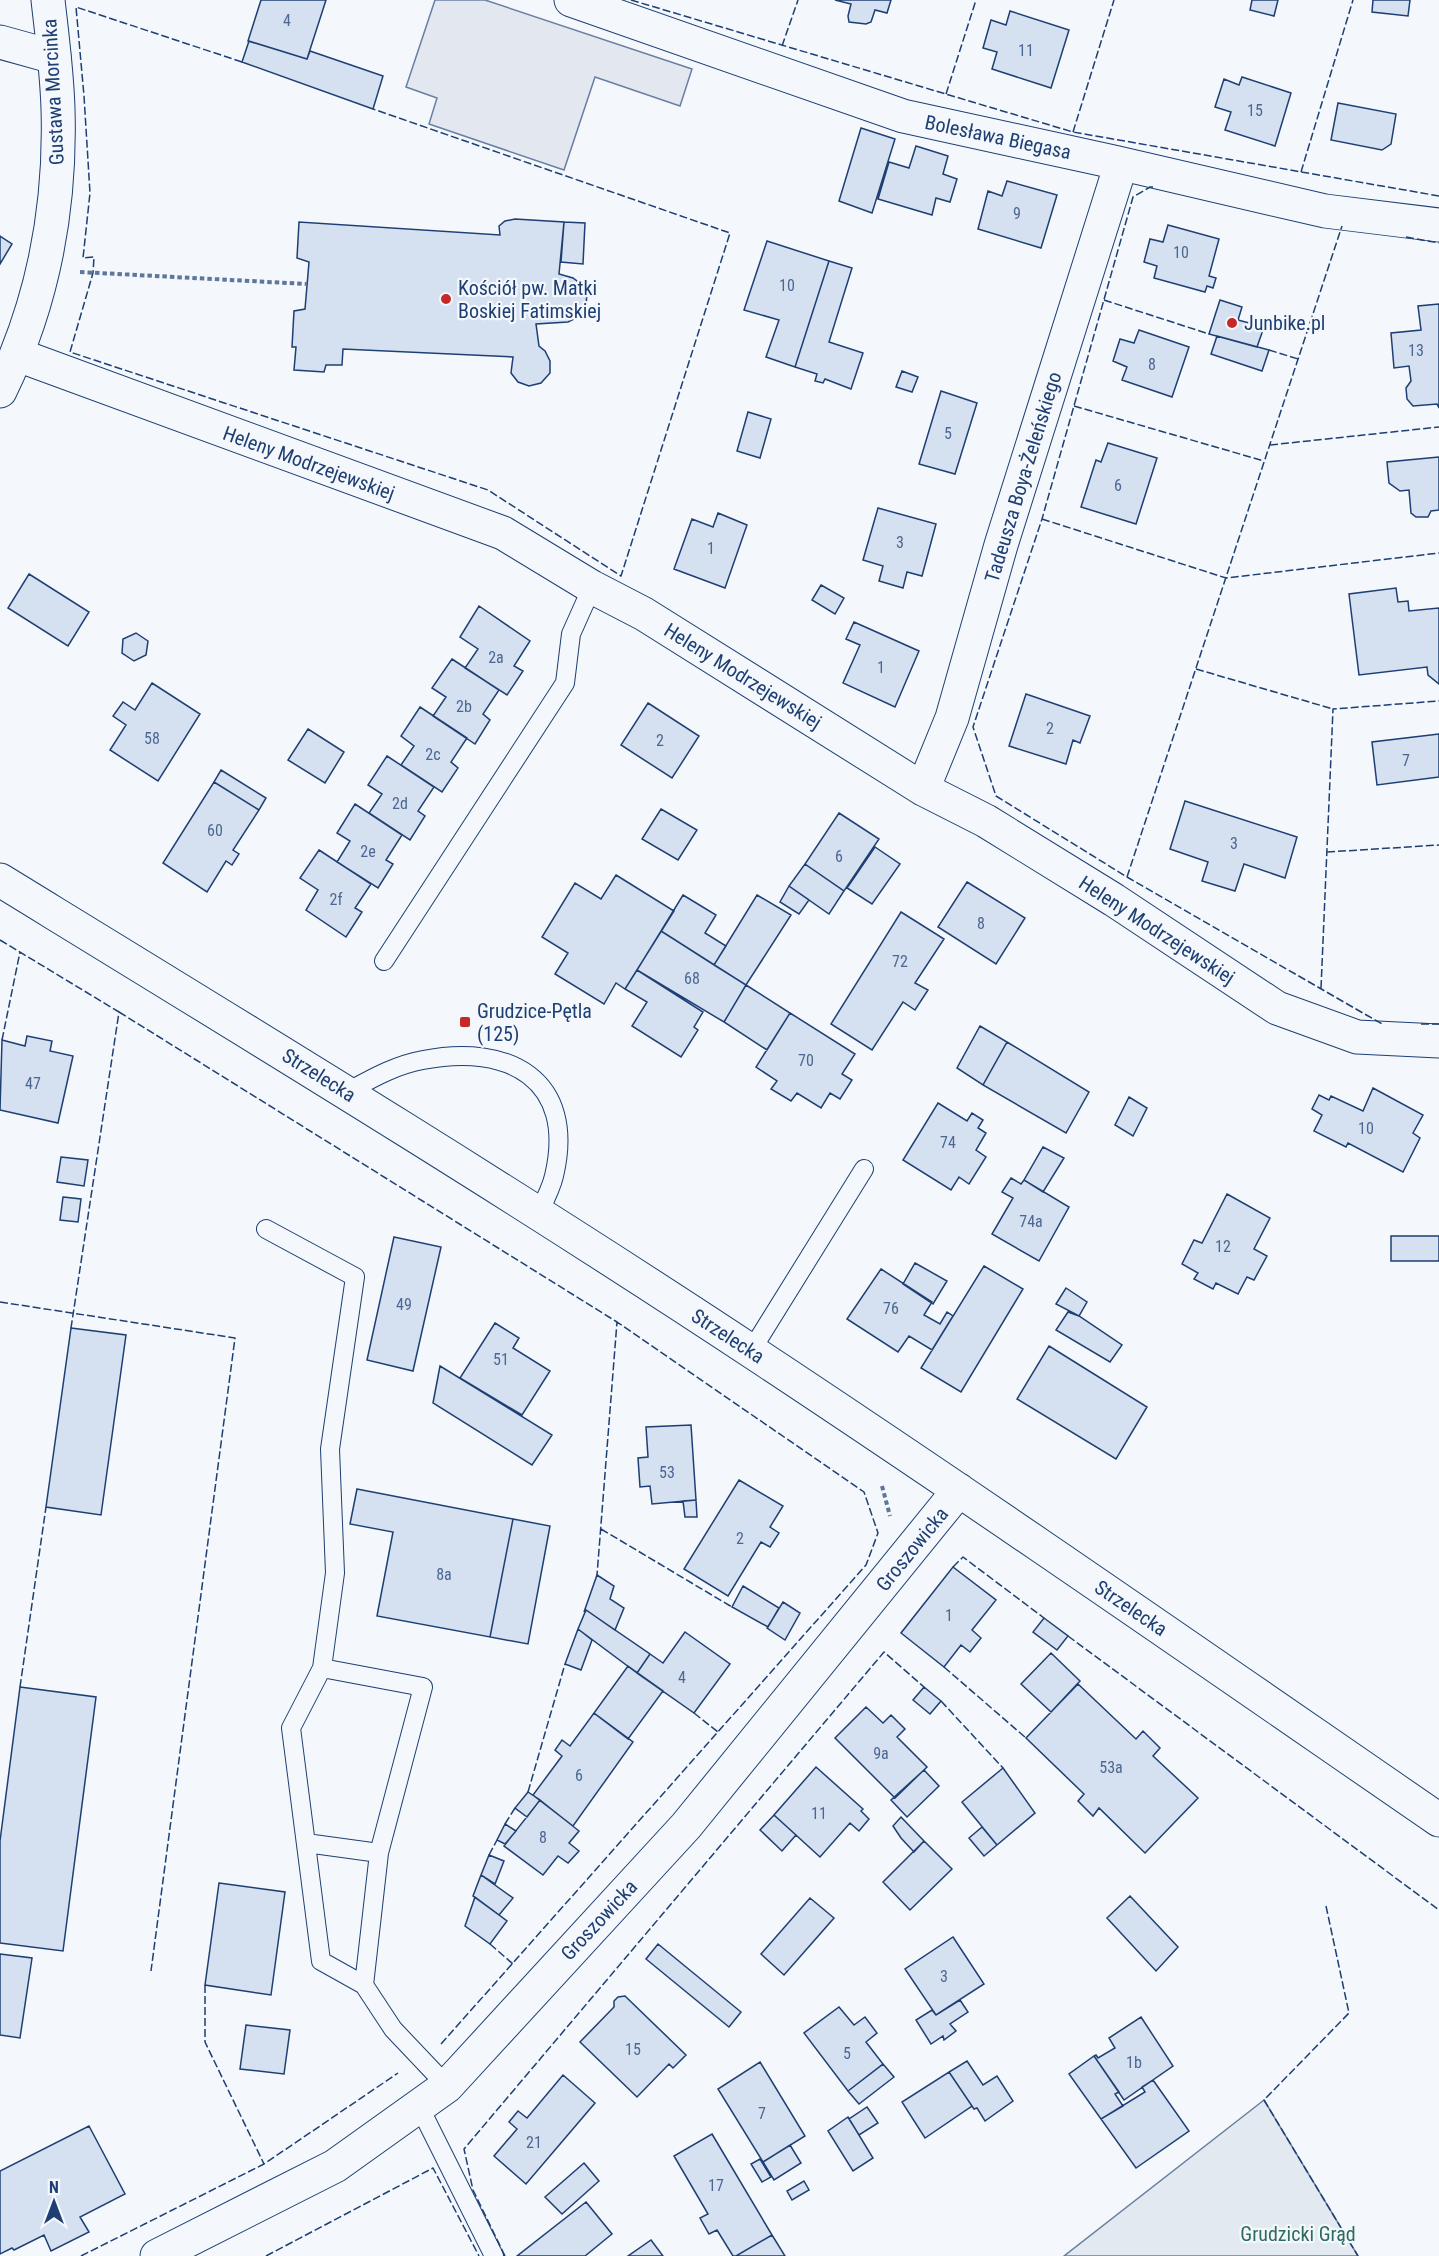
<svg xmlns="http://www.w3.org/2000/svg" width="1439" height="2256" font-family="'Roboto Condensed',sans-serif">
<rect width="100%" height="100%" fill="#f4f7fb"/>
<path fill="#e3e9f0" stroke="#687fa3" stroke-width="1.5" d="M 1264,2100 L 1358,2256 L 1064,2256 Z"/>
<path fill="#e3e8f0" stroke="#687fa3" stroke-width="1.5" d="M 435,0 L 485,0 L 692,69 L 680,106 L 595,77 L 564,170 L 429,124 L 437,98 L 406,87 Z"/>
<path fill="#d5e0f0" stroke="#1d3f73" stroke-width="1.5" d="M 261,0 L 326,0 L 307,59 L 248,41 Z
M 835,0 L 891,0 L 887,13 L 875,10 L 871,22 L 866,24 L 849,22 L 848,16 L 851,4 Z
M 1252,0 L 1278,0 L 1274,16 L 1250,10 Z
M 1373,0 L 1410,0 L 1408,16 L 1372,12 Z
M 1010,11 L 1069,30 L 1051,88 L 992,69 L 997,52 L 983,48 L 991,20 L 1006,25 Z
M 249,41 L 307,59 L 310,51 L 383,76 L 373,109 L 242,62 Z
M 1242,77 L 1291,93 L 1275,146 L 1225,130 L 1231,112 L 1215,107 L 1224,79 L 1239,85 Z
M 1338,103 L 1396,114 L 1391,144 L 1382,150 L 1331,140 Z
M 861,128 L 895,139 L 872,213 L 839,201 Z
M 916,146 L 948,156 L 943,174 L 957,179 L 950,202 L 936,198 L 932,215 L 878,199 L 889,162 L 909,168 Z
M 1007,181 L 1057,195 L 1041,248 L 978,229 L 988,191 L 1002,196 Z
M 515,219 L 564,222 L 559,274 L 573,278 L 581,284 L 587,292 L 586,306 L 580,316 L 568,322 L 536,324 L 539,346 L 545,351 L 550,361 L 550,373 L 541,383 L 529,386 L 518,382 L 511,373 L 513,357 L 343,349 L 342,365 L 326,365 L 324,372 L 294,370 L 296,347 L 292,347 L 294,311 L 305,309 L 309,262 L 297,258 L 299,222 L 500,235 L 499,226 L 505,221 Z
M 564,222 L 585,223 L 583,264 L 561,262 Z
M 1168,225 L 1219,239 L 1209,276 L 1216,278 L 1213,288 L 1207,286 L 1205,292 L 1154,278 L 1157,266 L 1144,262 L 1150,239 L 1163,242 Z
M 0,236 L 12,244 L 0,264 Z
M 767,241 L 829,261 L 795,367 L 766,357 L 779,320 L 744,310 Z
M 829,261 L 852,268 L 829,342 L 863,353 L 851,389 L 825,379 L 823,383 L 815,381 L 817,374 L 795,367 Z
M 1220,300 L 1242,307 L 1238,320 L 1264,327 L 1257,347 L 1209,334 Z
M 1439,304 L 1439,408 L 1437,404 L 1413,406 L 1407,399 L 1406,388 L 1411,381 L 1409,366 L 1394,368 L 1391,333 L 1421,330 L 1418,306 Z
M 1139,330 L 1189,347 L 1172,397 L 1122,380 L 1127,367 L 1113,361 L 1120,339 L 1134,343 Z
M 1217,336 L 1269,350 L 1262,371 L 1211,354 Z
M 902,371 L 918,377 L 912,392 L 896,387 Z
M 941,391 L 977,403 L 955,474 L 919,464 Z
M 748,412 L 771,419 L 760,458 L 737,451 Z
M 1108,443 L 1157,458 L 1136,524 L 1081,507 L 1096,460 L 1101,462 Z
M 1439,457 L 1439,510 L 1431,511 L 1428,517 L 1416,517 L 1411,513 L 1409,490 L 1400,491 L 1389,483 L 1387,462 Z
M 878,508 L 936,524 L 922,576 L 907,572 L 903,588 L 879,581 L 883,566 L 863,560 Z
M 718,513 L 747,525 L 725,588 L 674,569 L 692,519 L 713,527 Z
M 29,574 L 89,612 L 68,646 L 8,608 Z
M 821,585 L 844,598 L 835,614 L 812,600 Z
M 1396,588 L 1398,602 L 1408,601 L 1409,611 L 1439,608 L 1439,684 L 1428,675 L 1427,667 L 1359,675 L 1349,594 Z
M 479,606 L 530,641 L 514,666 L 523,671 L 507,695 L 465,668 L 478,649 L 460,637 Z
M 854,622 L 919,651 L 895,707 L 843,683 L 860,645 L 846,639 Z
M 136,633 L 148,641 L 146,655 L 134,661 L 122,653 L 123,639 Z
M 452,659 L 499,690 L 483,714 L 490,720 L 475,744 L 433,716 L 446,697 L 432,688 Z
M 152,683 L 200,714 L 158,781 L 110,750 L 126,725 L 113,716 L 123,702 L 135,710 Z
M 1026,694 L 1090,716 L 1080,743 L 1073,740 L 1066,764 L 1009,746 Z
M 648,703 L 699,736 L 672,778 L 621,745 Z
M 420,707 L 467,738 L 451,762 L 458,768 L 442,792 L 401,765 L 414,746 L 401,736 Z
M 308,729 L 344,752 L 325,783 L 288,760 Z
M 1439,734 L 1439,777 L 1377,785 L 1372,742 Z
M 387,756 L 434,787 L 418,811 L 425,816 L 410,840 L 369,813 L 382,794 L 368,785 Z
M 221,770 L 266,798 L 259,810 L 214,782 Z
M 214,782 L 259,810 L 233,850 L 239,854 L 232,865 L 226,861 L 207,892 L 163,863 Z
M 1185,801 L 1297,837 L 1285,878 L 1244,864 L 1235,891 L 1202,881 L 1208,862 L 1170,849 Z
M 355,804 L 402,835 L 386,860 L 393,864 L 378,888 L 337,862 L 350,841 L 337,833 Z
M 661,809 L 697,830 L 678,860 L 642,839 Z
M 839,813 L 879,839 L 844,891 L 805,864 Z
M 875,847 L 900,864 L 872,904 L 847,888 Z
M 319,850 L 371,884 L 355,908 L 362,912 L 346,937 L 306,910 L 318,890 L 300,878 Z
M 805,864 L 844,891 L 829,914 L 789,886 Z
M 616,875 L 674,911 L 625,989 L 616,983 L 604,1004 L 555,974 L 568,953 L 542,937 L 575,883 L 601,899 Z
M 967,882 L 1025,918 L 996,964 L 938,927 Z
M 789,886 L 809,900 L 799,914 L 780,902 Z
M 683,895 L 716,915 L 705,933 L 726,946 L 714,965 L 661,931 Z
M 757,895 L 791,915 L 746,985 L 714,965 Z
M 901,912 L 944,939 L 915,983 L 928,990 L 915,1010 L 903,1002 L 872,1050 L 831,1024 Z
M 661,931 L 746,985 L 724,1022 L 637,970 Z
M 637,970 L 703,1012 L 694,1027 L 698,1030 L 681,1057 L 632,1026 L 647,1002 L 625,989 Z
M 746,985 L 790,1013 L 767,1050 L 724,1022 Z
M 790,1013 L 855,1054 L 842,1074 L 852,1080 L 840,1099 L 830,1093 L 821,1108 L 797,1093 L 791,1101 L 771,1089 L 777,1081 L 756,1067 Z
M 980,1026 L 1007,1042 L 983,1085 L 957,1068 Z
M 27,1036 L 52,1041 L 50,1051 L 73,1056 L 58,1123 L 0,1110 L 2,1040 L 25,1046 Z
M 1007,1042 L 1089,1092 L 1066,1133 L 983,1085 Z
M 1373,1088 L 1423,1115 L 1413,1133 L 1420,1138 L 1403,1172 L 1348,1143 L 1346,1147 L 1314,1131 L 1322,1115 L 1312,1109 L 1319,1095 L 1329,1100 L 1331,1096 L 1363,1111 Z
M 1129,1097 L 1147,1108 L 1133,1136 L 1115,1125 Z
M 938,1103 L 967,1121 L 972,1113 L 983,1120 L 978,1128 L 986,1133 L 976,1150 L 986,1157 L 969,1184 L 959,1177 L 951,1190 L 903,1160 Z
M 1043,1147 L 1064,1158 L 1043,1192 L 1024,1180 Z
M 61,1157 L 88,1160 L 84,1186 L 57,1182 Z
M 1011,1178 L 1021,1184 L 1024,1180 L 1069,1207 L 1039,1261 L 992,1234 L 1013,1198 L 1002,1192 Z
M 1227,1194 L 1270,1218 L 1254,1249 L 1267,1256 L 1254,1280 L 1247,1277 L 1238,1294 L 1216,1283 L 1213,1289 L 1194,1279 L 1198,1273 L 1182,1264 L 1194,1240 L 1202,1243 Z
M 63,1197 L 81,1199 L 78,1222 L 60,1220 Z
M 1391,1236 L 1439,1236 L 1439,1261 L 1391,1261 Z
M 394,1237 L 441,1247 L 413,1371 L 367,1360 Z
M 915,1263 L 947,1281 L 933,1304 L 903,1284 Z
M 984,1266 L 1023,1289 L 961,1392 L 921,1368 Z
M 881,1269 L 932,1302 L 924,1315 L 940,1324 L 947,1312 L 953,1316 L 932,1350 L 909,1336 L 898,1352 L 847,1319 Z
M 1066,1288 L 1087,1302 L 1079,1316 L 1056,1304 Z
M 1068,1312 L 1079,1316 L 1122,1345 L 1110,1362 L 1056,1330 Z
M 495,1323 L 519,1338 L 513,1348 L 550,1371 L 522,1415 L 460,1378 Z
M 71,1328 L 126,1335 L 101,1515 L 46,1507 Z
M 1049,1346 L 1147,1407 L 1116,1459 L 1017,1399 Z
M 440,1366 L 552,1435 L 532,1465 L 433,1403 Z
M 691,1425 L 696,1500 L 652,1504 L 650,1486 L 640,1487 L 638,1458 L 648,1457 L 646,1427 Z
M 739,1480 L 783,1506 L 770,1527 L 779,1533 L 770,1547 L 761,1542 L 728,1596 L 684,1569 Z
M 357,1489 L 513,1519 L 490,1637 L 377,1616 L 393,1532 L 350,1524 Z
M 696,1500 L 697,1517 L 685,1517 L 683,1501 Z
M 513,1519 L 550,1526 L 528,1644 L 490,1637 Z
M 953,1567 L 996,1600 L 972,1630 L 981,1638 L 970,1652 L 961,1645 L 944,1667 L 901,1633 Z
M 597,1575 L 614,1586 L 610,1599 L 624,1608 L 615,1630 L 586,1610 L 584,1612 Z
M 743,1586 L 779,1608 L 768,1627 L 732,1607 Z
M 783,1602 L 800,1613 L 785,1640 L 767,1628 Z
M 586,1610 L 650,1654 L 637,1673 L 578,1629 Z
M 1044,1618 L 1068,1636 L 1057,1650 L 1033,1632 Z
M 578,1629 L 592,1640 L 581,1670 L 565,1664 Z
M 685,1632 L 730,1664 L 694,1713 L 637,1673 L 650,1654 L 663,1663 Z
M 1051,1653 L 1080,1681 L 1051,1712 L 1021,1684 Z
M 628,1666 L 663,1691 L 628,1739 L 594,1713 Z
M 1078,1684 L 1136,1739 L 1143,1731 L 1160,1748 L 1153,1756 L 1198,1798 L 1145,1853 L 1099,1808 L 1093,1816 L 1078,1801 L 1084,1794 L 1026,1738 Z
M 20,1687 L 96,1697 L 63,1951 L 0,1943 L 0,1841 Z
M 924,1687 L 941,1701 L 930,1714 L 913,1700 Z
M 866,1707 L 883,1723 L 891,1715 L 905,1729 L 897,1737 L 927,1767 L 895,1798 L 835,1738 Z
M 594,1713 L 633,1742 L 573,1826 L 533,1795 L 562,1756 L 555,1750 L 562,1740 L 570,1746 Z
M 816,1767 L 863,1809 L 861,1811 L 869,1819 L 859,1831 L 850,1823 L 820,1857 L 774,1815 Z
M 1003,1768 L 1035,1813 L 997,1845 L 962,1802 Z
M 924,1770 L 939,1786 L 907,1817 L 891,1800 Z
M 528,1792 L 540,1800 L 527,1817 L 515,1808 Z
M 540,1800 L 579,1831 L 569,1843 L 579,1851 L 568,1863 L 558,1856 L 543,1875 L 504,1846 Z
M 774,1815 L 796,1835 L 782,1851 L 760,1830 Z
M 901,1817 L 924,1841 L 914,1852 L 901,1838 L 893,1826 Z
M 505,1824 L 516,1831 L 505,1844 L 497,1840 Z
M 982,1827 L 997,1845 L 984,1856 L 969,1838 Z
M 924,1841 L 952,1869 L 910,1910 L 883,1882 Z
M 489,1855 L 504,1861 L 495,1884 L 481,1875 Z
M 481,1875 L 513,1898 L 499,1915 L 473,1896 Z
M 219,1883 L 285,1892 L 271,1995 L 205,1985 Z
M 1130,1896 L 1178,1947 L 1156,1971 L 1107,1918 Z
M 475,1897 L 507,1921 L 490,1944 L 465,1926 Z
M 810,1898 L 834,1918 L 784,1975 L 761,1954 Z
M 953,1937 L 984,1984 L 936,2015 L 905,1969 Z
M 658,1944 L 741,2012 L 729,2027 L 646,1959 Z
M 0,1954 L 32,1958 L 20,2038 L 0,2035 Z
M 625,1996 L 686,2055 L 673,2068 L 669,2064 L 637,2097 L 580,2042 L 614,2007 L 614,2001 L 618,1997 Z
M 960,2000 L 968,2012 L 950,2024 L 956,2031 L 944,2040 L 943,2036 L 931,2044 L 916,2020 L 932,2010 L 936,2015 Z
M 839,2007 L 854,2025 L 865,2017 L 877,2033 L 866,2042 L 883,2064 L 848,2091 L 804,2033 Z
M 1141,2017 L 1173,2066 L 1124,2100 L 1094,2056 L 1096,2055 L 1098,2058 L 1115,2048 L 1109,2038 Z
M 246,2025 L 290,2030 L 284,2074 L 240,2069 Z
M 1094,2056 L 1119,2092 L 1115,2094 L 1123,2106 L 1101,2119 L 1069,2074 Z
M 967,2061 L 983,2085 L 997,2076 L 1013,2101 L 985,2121 L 977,2108 L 974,2109 L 949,2072 Z
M 760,2062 L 805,2136 L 763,2162 L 718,2089 Z
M 883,2064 L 894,2077 L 859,2104 L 848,2091 Z
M 949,2072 L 972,2106 L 925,2138 L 902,2102 Z
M 563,2075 L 595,2103 L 526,2184 L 494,2156 L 517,2129 L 509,2122 L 518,2111 L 527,2118 Z
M 1153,2080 L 1189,2131 L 1136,2168 L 1101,2119 L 1145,2092 L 1142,2087 Z
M 867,2107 L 878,2123 L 859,2135 L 849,2119 Z
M 848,2117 L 873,2158 L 853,2171 L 828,2131 Z
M 89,2126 L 125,2194 L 80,2217 L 89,2232 L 51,2251 L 44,2235 L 14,2250 L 12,2248 L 0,2254 L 0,2171 Z
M 712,2134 L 772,2235 L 736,2256 L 733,2256 L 717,2230 L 709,2234 L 700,2218 L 708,2214 L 674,2156 Z
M 790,2145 L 801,2163 L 774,2180 L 763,2162 Z
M 760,2159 L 771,2177 L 762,2182 L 751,2164 Z
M 584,2163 L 599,2181 L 562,2214 L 545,2197 Z
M 804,2181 L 809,2190 L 792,2200 L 787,2191 Z
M 586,2202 L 612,2234 L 585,2256 L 517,2256 Z
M 772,2235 L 785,2256 L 736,2256 Z
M 651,2240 L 663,2256 L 628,2256 Z"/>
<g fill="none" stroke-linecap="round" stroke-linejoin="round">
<defs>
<path id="lane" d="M 384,961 L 565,683 L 571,634 L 592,587
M 347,1092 C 371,1079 395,1065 423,1060 C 508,1043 577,1079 554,1176 C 551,1189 544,1202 538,1214
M 266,1229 L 355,1277 L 330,1449 L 335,1573 L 322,1668 L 423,1687 L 379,1853 L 364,1985 L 393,2029 L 447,2086
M 751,1351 L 864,1169
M 322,1668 L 291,1728 L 321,1961 L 364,1985
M 306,1843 L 379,1853
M 419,2106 L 494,2256"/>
<path id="street" d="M 571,0 L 903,116 L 1114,162 L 1325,211 L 1439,225
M 0,42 L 54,57
M 18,355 L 503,533 L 592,587 L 644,614 L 923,789 L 986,821 L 1114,900 L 1277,1008 L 1357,1037 L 1439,1041
M 923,789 L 952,718 L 1001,545 L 1121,164"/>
<path id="secondary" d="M 0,391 C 43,303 61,207 58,109 C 57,72 52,36 48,0
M 0,880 C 253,1035 506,1189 754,1353 C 984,1505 1211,1663 1439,1820
M 157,2256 L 335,2166 L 447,2086 L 686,1826 L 959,1490"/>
</defs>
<use href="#lane" stroke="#1d3f73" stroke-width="20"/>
<use href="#street" stroke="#1d3f73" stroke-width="35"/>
<use href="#secondary" stroke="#1d3f73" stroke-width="35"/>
<path stroke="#5e769c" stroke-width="4" stroke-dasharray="4.5 3" stroke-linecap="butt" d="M 80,272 L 307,284
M 882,1486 L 890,1516"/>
<use href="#lane" stroke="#f4f7fb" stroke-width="18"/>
<use href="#street" stroke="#f4f7fb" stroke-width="33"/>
<use href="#secondary" stroke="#f4f7fb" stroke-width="33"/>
<path stroke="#1d3f73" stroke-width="1.5" stroke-dasharray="8 3" stroke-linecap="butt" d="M 631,0 L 1073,132 L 1439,196
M 782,46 L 798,0
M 242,62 L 76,7 L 84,96 L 90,193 L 83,258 L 94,257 L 93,273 L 70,352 L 488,490 L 621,576 L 730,233 L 373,109
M 946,94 L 976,0
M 1073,132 L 1114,0
M 1301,172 L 1353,0
M 1153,187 L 1150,187 L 1133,197 L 1042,519 L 973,727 L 996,796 L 1127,877 L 1382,1024
M 1406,237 L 1439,243
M 1104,300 L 1209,334
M 1269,350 L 1298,359
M 1074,406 L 1264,461
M 1270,445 L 1439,427
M 1042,519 L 1226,578 L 1439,553
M 1196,669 L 1333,709
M 1327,852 L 1439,845
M 1127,877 L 1342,226
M 0,940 L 119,1012 L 71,1328
M 1321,988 L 1333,709 L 1439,701
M 119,1012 L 617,1322 L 597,1575
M 1421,1024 L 1439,1024
M 2,1040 L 20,952
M 0,1302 L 235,1338 L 151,1971
M 601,1529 L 732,1607
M 953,1567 L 963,1557 L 1044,1618
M 1068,1636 L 1439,1910
M 944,1667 L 1026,1738
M 20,1687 L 46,1507
M 941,1701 L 1003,1768
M 694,1713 L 718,1732
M 528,1792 L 565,1664
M 505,1824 L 515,1808
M 489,1855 L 497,1840
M 1326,1906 L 1349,2013 L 1264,2100 L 1358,2256
M 490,1944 L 513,1964
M 205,1985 L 205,2042 L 264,2164
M 441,2044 L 866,1565 L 878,1533 L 864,1492 L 617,1322
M 81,2256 L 264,2164 L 398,2073
M 266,2256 L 433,2168 L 479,2256
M 505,2256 L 473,2190 L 464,2149 L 884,1652 L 924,1687"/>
</g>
<g fill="#c62828" stroke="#f4f7fb" stroke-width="2">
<circle cx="446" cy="299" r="6"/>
<circle cx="1232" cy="323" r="6"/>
<rect x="459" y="1016" width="12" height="12" rx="3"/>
</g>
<g text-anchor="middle" stroke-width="4.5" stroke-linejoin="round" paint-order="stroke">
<g font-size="16" fill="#4b6792">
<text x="287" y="26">4</text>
<text x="1026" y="56">11</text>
<text x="1255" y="116">15</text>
<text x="1017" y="219">9</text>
<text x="1181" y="258">10</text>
<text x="787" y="291">10</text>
<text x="1416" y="356">13</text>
<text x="1152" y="370">8</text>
<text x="948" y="439">5</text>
<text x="1118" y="491">6</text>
<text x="900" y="548">3</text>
<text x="711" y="554">1</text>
<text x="496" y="663">2a</text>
<text x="881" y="673">1</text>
<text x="464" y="712">2b</text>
<text x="1050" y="734">2</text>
<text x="152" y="744">58</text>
<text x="660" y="746">2</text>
<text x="433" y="760">2c</text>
<text x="1406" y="766">7</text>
<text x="400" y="809">2d</text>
<text x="215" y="836">60</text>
<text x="1234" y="849">3</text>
<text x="368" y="857">2e</text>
<text x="839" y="862">6</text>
<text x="336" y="905">2f</text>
<text x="981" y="929">8</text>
<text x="900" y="967">72</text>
<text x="692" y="984">68</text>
<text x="806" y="1066">70</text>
<text x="33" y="1089">47</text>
<text x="1366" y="1134">10</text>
<text x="948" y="1148">74</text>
<text x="1031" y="1227">74a</text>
<text x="1223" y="1252">12</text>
<text x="404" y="1310">49</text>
<text x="891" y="1314">76</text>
<text x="501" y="1365">51</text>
<text x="667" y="1478">53</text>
<text x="740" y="1544">2</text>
<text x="444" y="1580">8a</text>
<text x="949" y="1621">1</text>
<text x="682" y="1683">4</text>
<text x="881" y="1759">9a</text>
<text x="1111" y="1773">53a</text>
<text x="579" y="1781">6</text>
<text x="819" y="1819">11</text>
<text x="543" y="1843">8</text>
<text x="944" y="1982">3</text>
<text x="633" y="2055">15</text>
<text x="847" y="2059">5</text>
<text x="1134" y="2068">1b</text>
<text x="762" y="2119">7</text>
<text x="534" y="2148">21</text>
<text x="716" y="2191">17</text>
</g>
<g font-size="20" fill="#1d3f73" stroke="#f4f7fb">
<text transform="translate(53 92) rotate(-93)" y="7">Gustawa Morcinka</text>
<text transform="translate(998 137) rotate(12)" y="7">Bolesława Biegasa</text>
<text transform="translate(309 463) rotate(20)" y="7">Heleny Modrzejewskiej</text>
<text transform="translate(1023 477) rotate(-73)" y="7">Tadeusza Boya-Żeleńskiego</text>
<text transform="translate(743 676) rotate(32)" y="7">Heleny Modrzejewskiej</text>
<text transform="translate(1157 930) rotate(33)" y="7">Heleny Modrzejewskiej</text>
<text transform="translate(319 1075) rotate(32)" y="7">Strzelecka</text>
<text transform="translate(728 1336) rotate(33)" y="7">Strzelecka</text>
<text transform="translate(912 1549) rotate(-51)" y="7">Groszowicka</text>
<text transform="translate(1131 1608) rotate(34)" y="7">Strzelecka</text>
<text transform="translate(599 1920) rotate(-47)" y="7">Groszowicka</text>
</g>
<g font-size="20" fill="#1d3f73" stroke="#f4f7fb" text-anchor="start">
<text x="458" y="295">Kościół pw. Matki<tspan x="458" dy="23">Boskiej Fatimskiej</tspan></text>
<text x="1244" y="330">Junbike.pl</text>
<text x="477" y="1018">Grudzice-Pętla<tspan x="477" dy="23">(125)</tspan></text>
</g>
<g font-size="20" fill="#2c6c60" stroke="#f4f7fb">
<text x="1298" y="2241">Grudzicki Grąd</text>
</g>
</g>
<g transform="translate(54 2202)" stroke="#f4f7fb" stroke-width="4.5" paint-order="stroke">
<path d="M0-4.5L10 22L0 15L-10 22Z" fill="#1d3f73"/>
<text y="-9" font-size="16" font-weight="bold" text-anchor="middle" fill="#1d3f73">N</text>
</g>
</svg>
